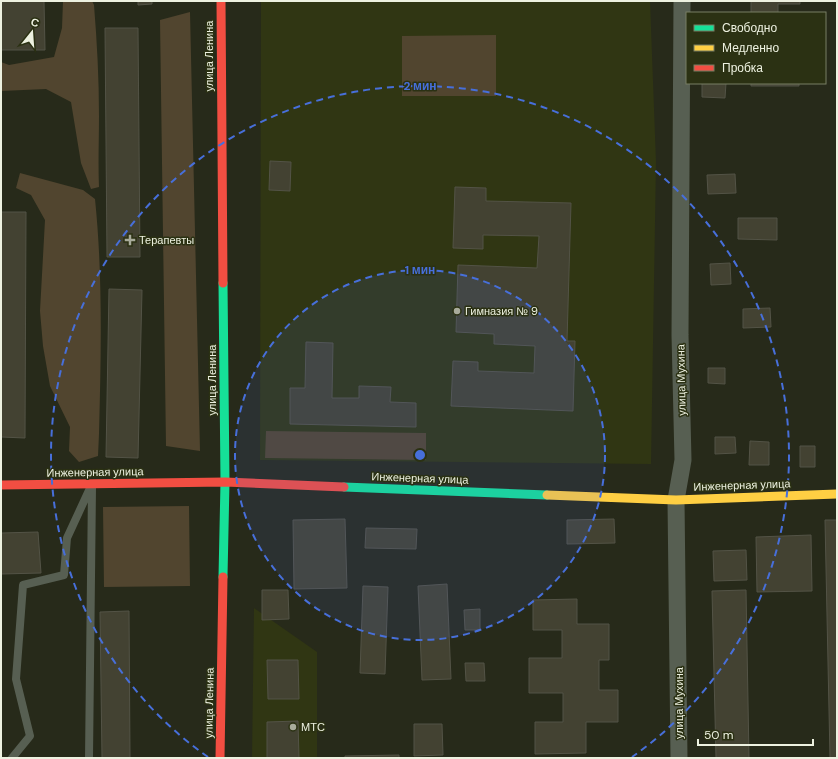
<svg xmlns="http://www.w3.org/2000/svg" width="838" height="759" font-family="'DM Sans',sans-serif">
<rect width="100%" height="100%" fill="#272a1a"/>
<path fill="#303613" d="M 261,1 L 650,1 L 656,162 L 651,464 L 260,460 Z
M 254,608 L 317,652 L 317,758 L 252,758 Z"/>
<path fill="#51452f" d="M 63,1 L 92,1 L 94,5 C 97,42 99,79 99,116 C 99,140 98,163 99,187 L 91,189 L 81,163 L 71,102 L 46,89 L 1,91 L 1,62 L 9,65 L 54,57 L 62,28 Z
M 190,12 L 200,451 L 166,446 L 160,20 Z
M 496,35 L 496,96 L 402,96 L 402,36 Z
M 20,173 L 83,190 L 95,199 C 103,277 101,356 99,434 L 98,456 L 79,462 L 69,451 L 70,427 L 50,386 L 43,346 L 40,311 L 45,220 L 31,195 L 16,188 Z
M 266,431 L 426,433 L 426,460 L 265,458 Z
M 189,506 L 190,586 L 104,587 L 103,507 Z"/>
<path fill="#434232" stroke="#535346" d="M 1,1 L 44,1 L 45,50 L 1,50 Z
M 138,1 L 152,1 L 152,4 L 138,5 Z
M 751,1 L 800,1 L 800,4 L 778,4 L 778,13 L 751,13 Z
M 105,28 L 138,28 L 140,257 L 107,257 Z
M 702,83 L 726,83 L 725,98 L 702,97 Z
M 751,83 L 799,83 L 799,86 L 751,86 Z
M 270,161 L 291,162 L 290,191 L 269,190 Z
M 735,174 L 736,193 L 708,194 L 707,175 Z
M 455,187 L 486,188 L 486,201 L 571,203 L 567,341 L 575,341 L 573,411 L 451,406 L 453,361 L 478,362 L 478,371 L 534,373 L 535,346 L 494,344 L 494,334 L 456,332 L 458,265 L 537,268 L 539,236 L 483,235 L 483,249 L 453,248 Z
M 1,212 L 26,212 L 25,438 L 1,437 Z
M 738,218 L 777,218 L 777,240 L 738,239 Z
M 730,263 L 731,284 L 711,285 L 710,264 Z
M 109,289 L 142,290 L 138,458 L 106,457 Z
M 770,308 L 771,327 L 743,328 L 743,309 Z
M 306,342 L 333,343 L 332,398 L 359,398 L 359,386 L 391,387 L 390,402 L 416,403 L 416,427 L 290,424 L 290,388 L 305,388 Z
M 708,368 L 725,368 L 725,384 L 708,383 Z
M 715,437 L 735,437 L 736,453 L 715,454 Z
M 750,441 L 769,442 L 769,465 L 749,465 Z
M 800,446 L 815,446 L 815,467 L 800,467 Z
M 345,519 L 347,588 L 294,589 L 293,520 Z
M 614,519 L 615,543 L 567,544 L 567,520 Z
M 825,520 L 837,520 L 837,758 L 830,758 Z
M 366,528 L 417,529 L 416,549 L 365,548 Z
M 38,532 L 41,573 L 1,574 L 1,533 Z
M 811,535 L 812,591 L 757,592 L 756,537 Z
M 746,550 L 747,580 L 714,581 L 713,551 Z
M 447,584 L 451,679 L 422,680 L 418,586 Z
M 363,586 L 388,587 L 385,674 L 360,673 Z
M 262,590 L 288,590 L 289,619 L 262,620 Z
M 746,590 L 749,758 L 716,758 L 712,591 Z
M 577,599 L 577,624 L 609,624 L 609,660 L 599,660 L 599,690 L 618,690 L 618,722 L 586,722 L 586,753 L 535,754 L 535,722 L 563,722 L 563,693 L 529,693 L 529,658 L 562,658 L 562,630 L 533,630 L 533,600 Z
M 480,609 L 480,630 L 465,630 L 464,610 Z
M 129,611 L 130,758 L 102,758 L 100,612 Z
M 267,660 L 298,660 L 299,699 L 268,699 Z
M 465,663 L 484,663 L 485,681 L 466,681 Z
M 298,721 L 299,758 L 267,758 L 267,722 Z
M 414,724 L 442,724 L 443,755 L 414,756 Z
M 399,755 L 399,758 L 345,758 L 345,756 Z"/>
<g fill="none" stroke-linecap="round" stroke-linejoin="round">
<path stroke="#575f52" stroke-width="8" d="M 12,758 L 30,736 L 16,679 L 23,585 L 64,575 L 67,538 L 91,486
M 89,758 L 92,487"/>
<path stroke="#575f52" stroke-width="17" d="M 679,758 L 676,500 L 683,460 L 680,335 L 682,1"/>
<path stroke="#16e098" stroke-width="9" d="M 344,487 L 547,495
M 223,577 L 225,482 L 223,283"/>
<path stroke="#ffcf43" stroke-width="9" d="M 547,495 L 676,500 L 837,494"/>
<path stroke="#f24e42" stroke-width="9" d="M 221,1 L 223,283
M 1,485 L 225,482 L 344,487
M 220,758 L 223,577"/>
</g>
<circle cx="420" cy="455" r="185" fill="#476fda" fill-opacity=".12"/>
<g fill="none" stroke="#476fda" stroke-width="2" stroke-dasharray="7 5">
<circle cx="420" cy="455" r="185"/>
<path d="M208 757A369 369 0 1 1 632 757"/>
</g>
<g fill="#a8ab9b" stroke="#2b3113" stroke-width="1.5">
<path d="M128 234h4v4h4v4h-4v4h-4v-4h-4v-4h4z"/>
<circle cx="457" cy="311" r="4"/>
<circle cx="293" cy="727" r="4"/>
</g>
<g text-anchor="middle" stroke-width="3" stroke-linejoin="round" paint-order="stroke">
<g font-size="11" fill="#edf1e0" stroke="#2b3113">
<text transform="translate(209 56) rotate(-90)" y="4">улица Ленина</text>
<text transform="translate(212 380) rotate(-90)" y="4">улица Ленина</text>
<text transform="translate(681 380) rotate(-91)" y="4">улица Мухина</text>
<text transform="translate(95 472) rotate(-1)" y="4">Инженерная улица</text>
<text transform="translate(420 478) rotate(2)" y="4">Инженерная улица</text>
<text transform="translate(742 485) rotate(-2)" y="4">Инженерная улица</text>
<text transform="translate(209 703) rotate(-89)" y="4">улица Ленина</text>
<text transform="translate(679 703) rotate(-90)" y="4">улица Мухина</text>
</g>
<g font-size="11" fill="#edf1e0" stroke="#2b3113" text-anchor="start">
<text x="139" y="244">Терапевты</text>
<text x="465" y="315">Гимназия № 9</text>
<text x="301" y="731">МТС</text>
</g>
</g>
<circle cx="420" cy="455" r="6" fill="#476fda" stroke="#2b3113" stroke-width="2"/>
<g font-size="12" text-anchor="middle" font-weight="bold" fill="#476fda" stroke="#2b3113" stroke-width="3" stroke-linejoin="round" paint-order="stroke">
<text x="420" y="90">2 мин</text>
<text x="420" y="274">1 мин</text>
</g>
<rect width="838" height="759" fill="none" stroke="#edf1e0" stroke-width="4"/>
<rect x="686" y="12" width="140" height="72" fill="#2b3113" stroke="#797e65"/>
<rect x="694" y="25" width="20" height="6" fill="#16e098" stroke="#797e65"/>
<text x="722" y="32" font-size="12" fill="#edf1e0">Свободно</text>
<rect x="694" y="45" width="20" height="6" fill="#ffcf43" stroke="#797e65"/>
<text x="722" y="52" font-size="12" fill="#edf1e0">Медленно</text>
<rect x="694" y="65" width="20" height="6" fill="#f24e42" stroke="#797e65"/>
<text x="722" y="72" font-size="12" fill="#edf1e0">Пробка</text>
<g transform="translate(32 32) rotate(17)" stroke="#2b3113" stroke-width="3" paint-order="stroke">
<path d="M0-3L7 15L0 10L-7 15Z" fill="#edf1e0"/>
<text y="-6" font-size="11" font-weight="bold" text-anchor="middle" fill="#edf1e0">С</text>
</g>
<path d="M698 739v6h115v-6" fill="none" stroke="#edf1e0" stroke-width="2"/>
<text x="704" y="739" font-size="12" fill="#edf1e0" stroke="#2b3113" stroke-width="3" paint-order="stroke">50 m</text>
</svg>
